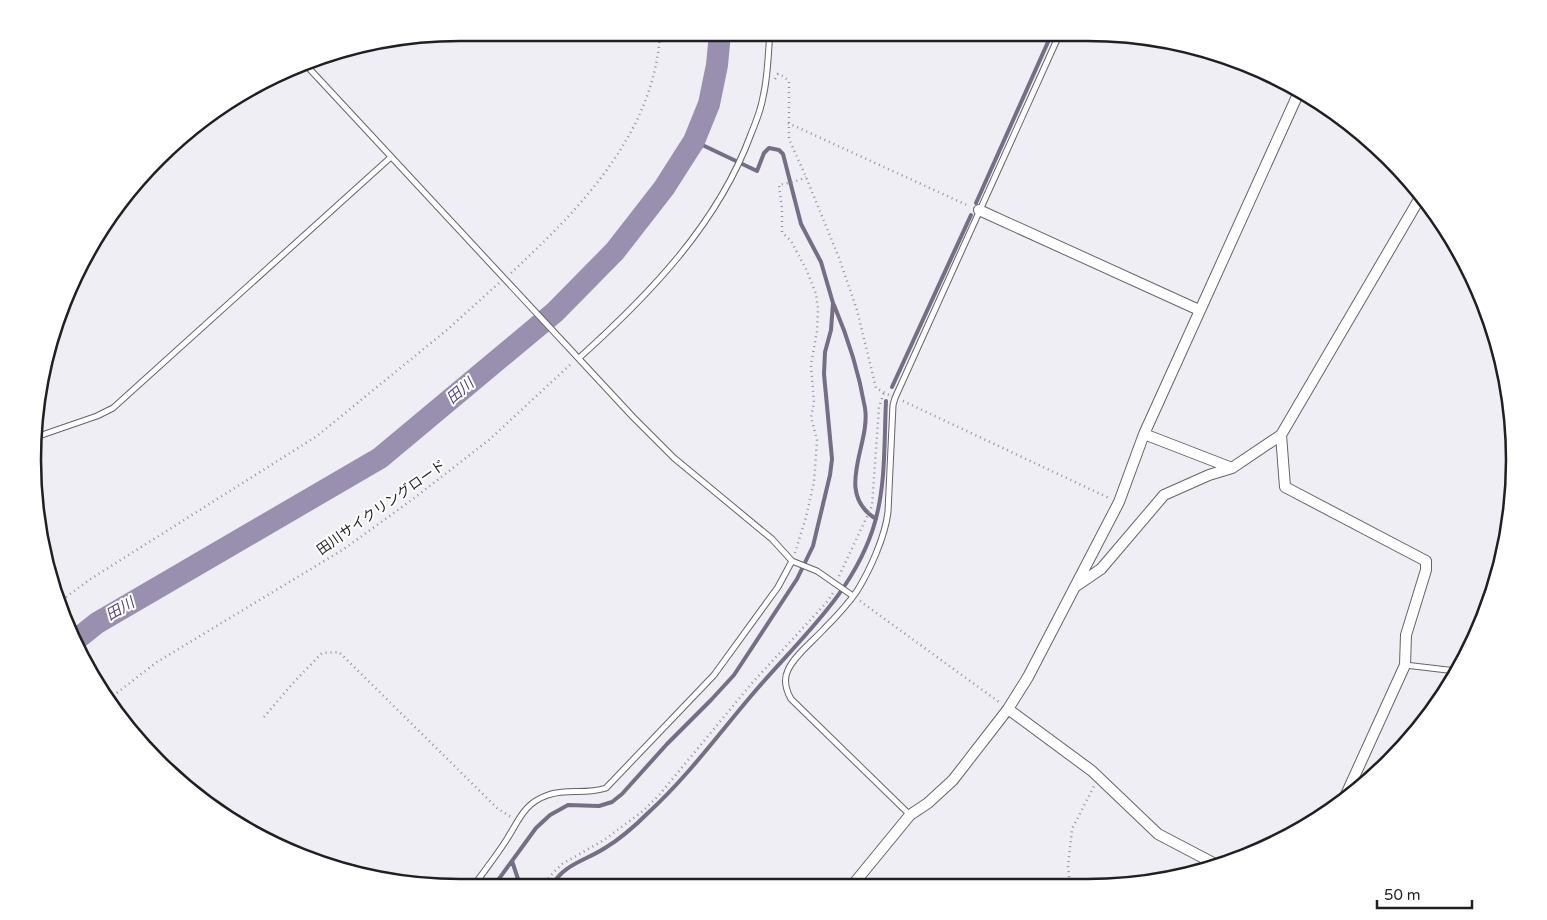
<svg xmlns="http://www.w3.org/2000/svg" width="1547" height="920" font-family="'Varela Round','Noto Sans JP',sans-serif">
<rect width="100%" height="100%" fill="#efeef4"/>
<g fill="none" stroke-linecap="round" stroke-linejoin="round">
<path stroke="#756e85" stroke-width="4" d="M 976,203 L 1052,33
M 834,305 C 848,338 859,373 865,408 C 871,445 833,492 876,519
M 892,387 L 971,215
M 512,861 L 519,882 L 517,887
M 493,887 L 536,828 L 550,815 L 568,805 L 599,806 L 612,802 L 622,794 L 667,744 L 711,700 L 734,675 L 797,579 L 813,546 L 830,475 L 832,459 L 824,374 L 825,352 L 831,330 L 833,303 L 821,262 L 801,224 L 783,154 L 779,150 L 769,148 L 764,153 L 757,171 L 694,141
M 551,887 C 563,864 585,861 605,848 C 620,839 636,825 649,812 C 687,777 718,735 751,696 C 797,641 855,593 875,522 C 886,483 884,441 886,401"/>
<path stroke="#9990b0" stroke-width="22" d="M 77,639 L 97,623 L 380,458 L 555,312 L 615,251 L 664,188 L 694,141 L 709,104 L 717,65 L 720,33"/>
<defs>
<path id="service" d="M 305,64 L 633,417 L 674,458 L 772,539 L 792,561 L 817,571 L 853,596
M 579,358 C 649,295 718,224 751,134 C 756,122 761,110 763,97 C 768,77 768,54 770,33
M 36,437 L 97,416 L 113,408 L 391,157
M 1405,665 L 1456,671
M 910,815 L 791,699 C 786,690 783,680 788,670 C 794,656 813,641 824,629 C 835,618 848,604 857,591 C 870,570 885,537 888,512 L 893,405 L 895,398 L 1060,33
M 473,887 C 484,871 497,855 507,839 C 519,820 524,803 548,795 C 567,788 586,795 606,788 L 714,675 L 778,587 L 792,561"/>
<path id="minor" d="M 979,210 L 1199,310
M 1144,434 L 1232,468
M 1281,435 L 1285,487 L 1426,561 L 1426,570 L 1406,635 L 1405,665 L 1344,799
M 1076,586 L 1101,569 L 1164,495 L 1209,475 L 1232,468 L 1281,435 L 1421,196
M 1008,709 L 1092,771 L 1158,834 L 1219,866
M 851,887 L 910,815 L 928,803 L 953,780 L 1008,709 L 1028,677 L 1119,502 L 1144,434 L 1299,92"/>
</defs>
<use href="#service" stroke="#656469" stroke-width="7"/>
<use href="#minor" stroke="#656469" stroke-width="12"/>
<path stroke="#939296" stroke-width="2.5" stroke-dasharray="1 4" stroke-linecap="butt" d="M 775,79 L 778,74 L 783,76 L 789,81 L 789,139 L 806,177 L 839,258 L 857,310 L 876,388 L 889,395
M 788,123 L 969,206
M 511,273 C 580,209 655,132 660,33
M 903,401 L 1109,498
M 795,553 L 806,517 L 814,482 L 817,440 L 811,417 L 814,403 L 811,365 L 817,331 L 818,309 L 816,294 L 807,271 L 791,241 L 782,232 L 782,209 L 779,185 L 800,180 L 806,177
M 839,576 L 872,506 L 879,407 L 884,392
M 860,601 L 999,702
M 58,603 L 89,580 L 317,436 L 448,329 L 499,283
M 109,699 L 157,662 L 344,549 L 413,499 L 489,440 L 572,363
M 264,717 L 293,683 L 322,653 L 339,652 L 497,808 L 511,817
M 543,887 L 550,876 L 562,864 L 604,840 L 643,811 L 660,794 L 752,683 L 826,603 L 833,593
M 1070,887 L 1068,866 L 1072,829 L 1094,786"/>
<use href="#service" stroke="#fff" stroke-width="5"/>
<use href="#minor" stroke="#fff" stroke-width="10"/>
</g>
<g text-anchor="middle" stroke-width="4" stroke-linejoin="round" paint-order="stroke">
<g font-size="14" fill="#201f21" stroke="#fff">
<text transform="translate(381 507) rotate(-35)" y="5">田川サイクリングロード</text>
</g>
<g font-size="15" font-style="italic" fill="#574978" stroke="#fff">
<text transform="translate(460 391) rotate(-40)" y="5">田川</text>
<text transform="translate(120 609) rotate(-30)" y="5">田川</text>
</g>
</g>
<path d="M0 0H1547V920H0ZM460 41H1087A419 419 0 0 1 1506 460V460A419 419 0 0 1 1087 879H460A419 419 0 0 1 41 460V460A419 419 0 0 1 460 41Z" fill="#fff" fill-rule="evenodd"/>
<path fill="none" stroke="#201f21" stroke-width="2.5" d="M460 41H1087A419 419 0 0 1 1506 460V460A419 419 0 0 1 1087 879H460A419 419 0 0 1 41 460V460A419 419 0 0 1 460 41Z"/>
<path d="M1377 900v8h95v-8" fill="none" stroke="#201f21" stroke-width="2.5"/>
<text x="1384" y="900" font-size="15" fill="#201f21" stroke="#ffffff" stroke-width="4" paint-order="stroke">50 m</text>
</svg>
